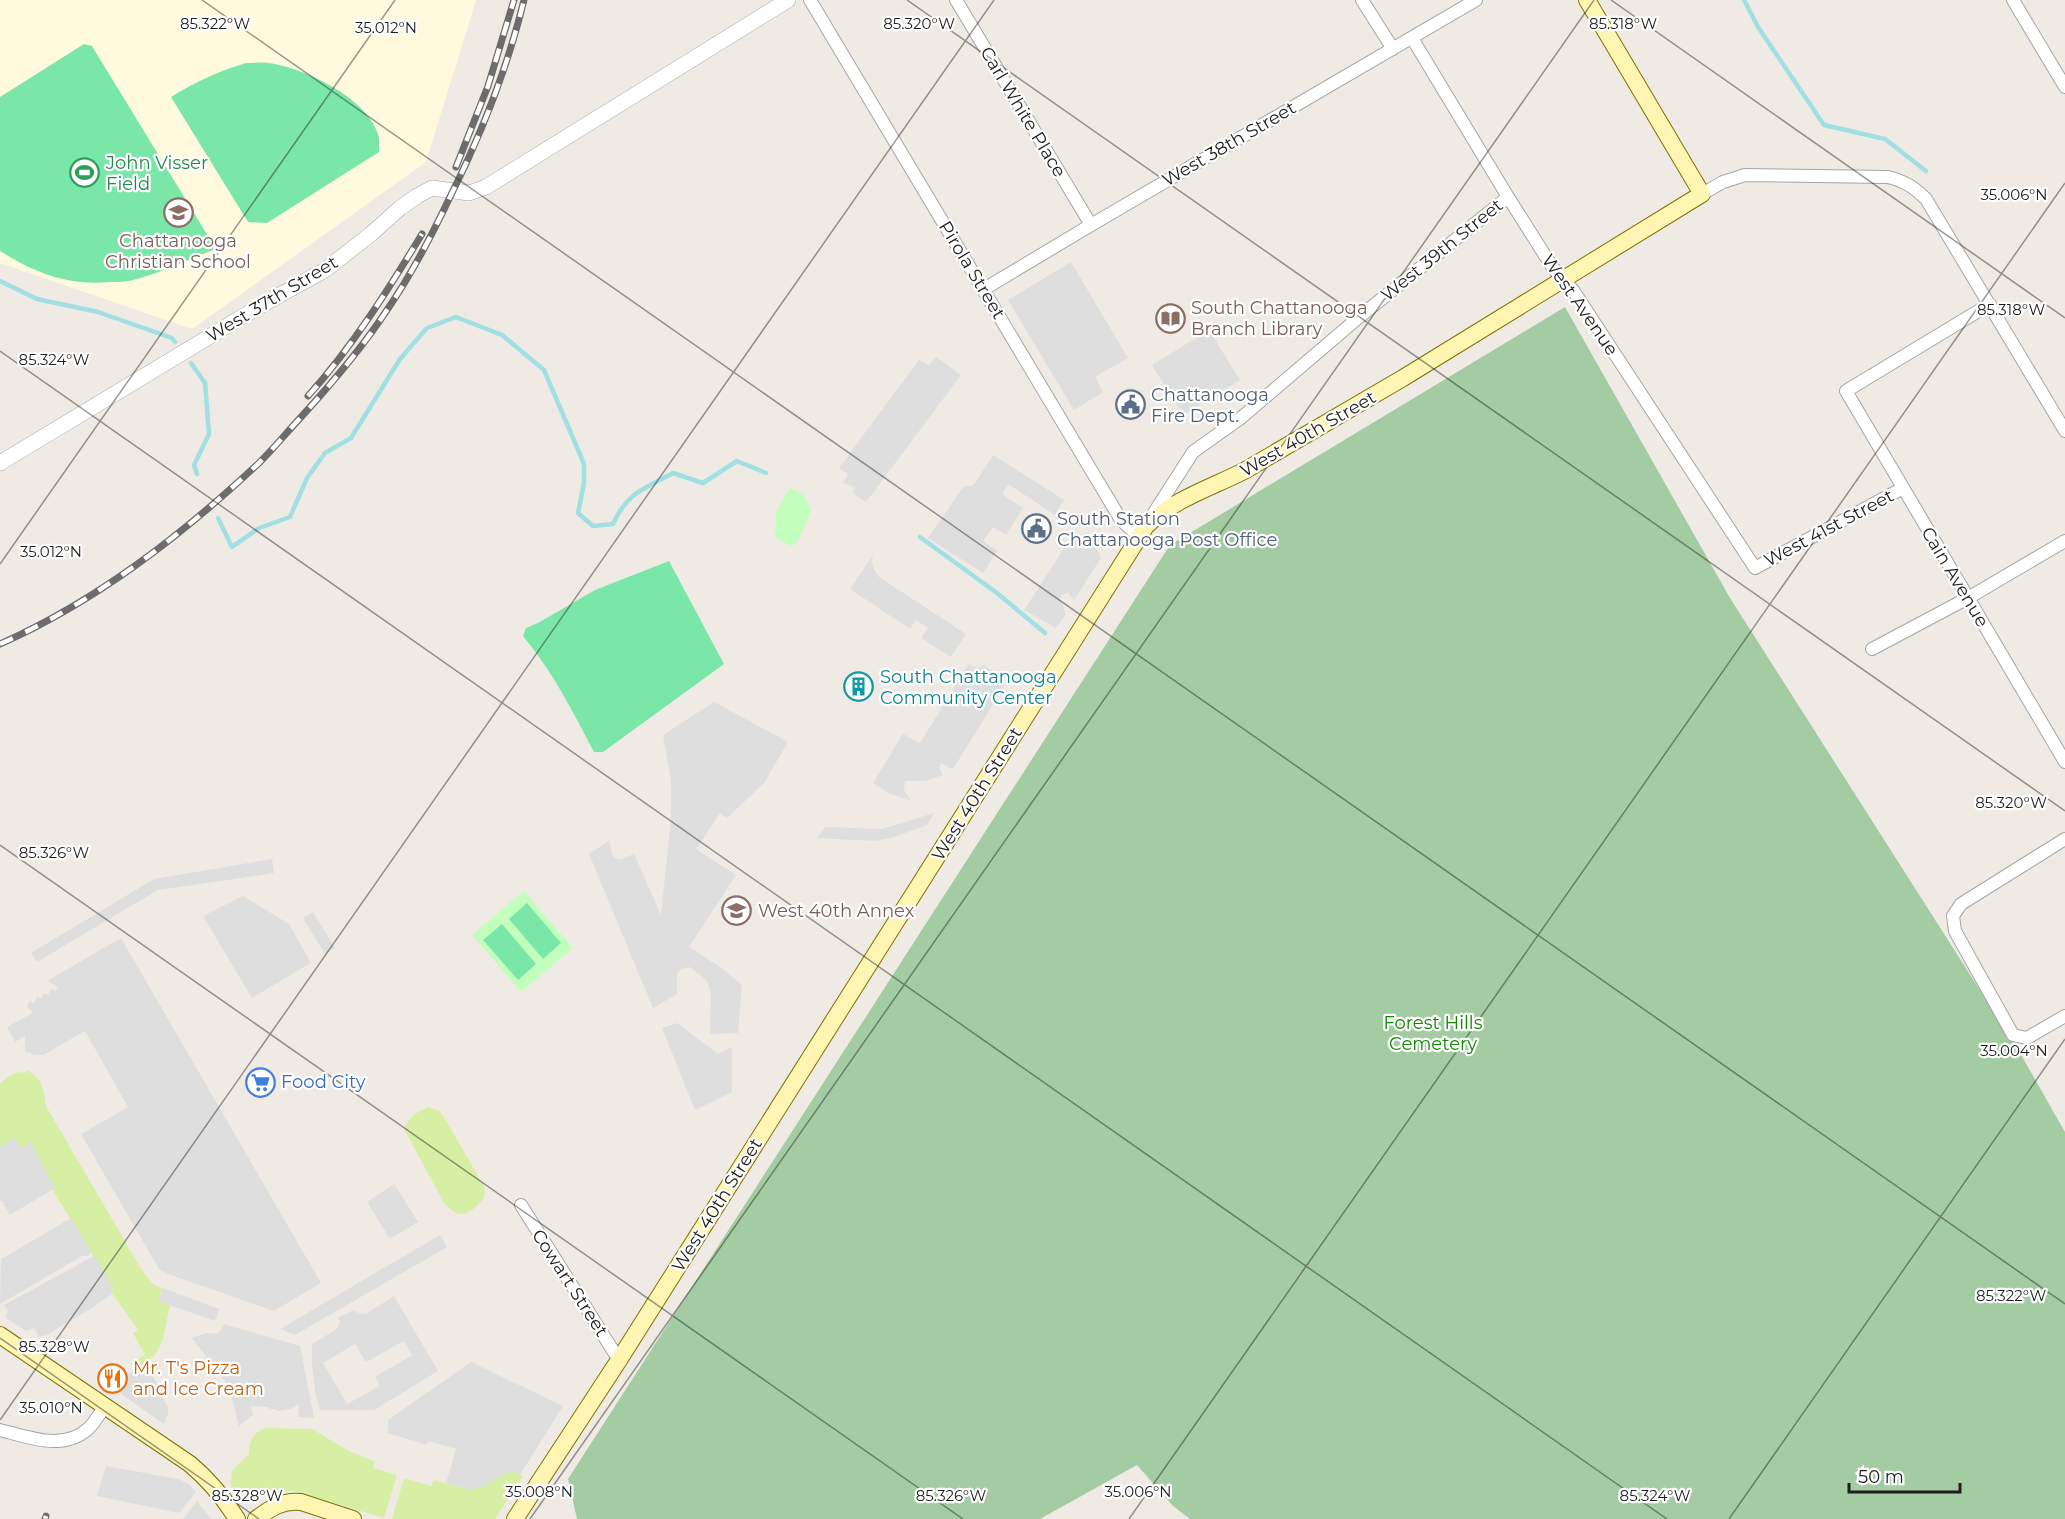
<svg xmlns="http://www.w3.org/2000/svg" width="2065" height="1519" font-family="Montserrat,sans-serif">
<rect width="100%" height="100%" fill="#f0eae4"/>
<path fill="#fff9de" d="M 0,0 L 476,0 L 426,162 L 192,329 L 0,263 Z"/>
<path fill="#d7efa4" d="M 28,1070 C 42,1078 44,1090 46,1106 L 143,1272 L 154,1285 L 163,1288 L 158,1301 L 170,1305 C 163,1335 166,1353 136,1369 L 132,1362 L 145,1355 L 133,1333 L 138,1330 L 111,1292 L 110,1289 L 113,1288 L 52,1189 L 55,1188 L 31,1144 L 21,1148 L 14,1138 L 0,1147 L 0,1084 C 7,1076 16,1070 26,1073 Z
M 429,1107 L 441,1112 L 485,1188 L 484,1198 C 470,1214 461,1222 444,1203 L 404,1129 C 409,1116 417,1112 429,1107 Z
M 266,1428 L 312,1429 L 349,1451 L 375,1462 L 373,1468 L 397,1475 L 384,1518 L 293,1491 L 280,1492 L 267,1497 L 263,1495 L 252,1501 L 238,1495 L 230,1485 L 232,1478 L 231,1472 L 249,1454 C 249,1441 253,1432 266,1428 Z
M 511,1470 L 523,1476 L 495,1519 L 392,1519 L 404,1478 L 431,1486 L 434,1480 L 471,1490 L 490,1483 Z"/>
<path fill="#a4cca2" d="M 1565,307 L 1730,598 L 2020,1053 L 2065,1132 L 2065,1519 L 1190,1519 L 1173,1506 L 1137,1465 L 1040,1519 L 577,1519 L 568,1479 L 1170,545 Z"/>
<path fill="#c3ffbc" d="M 793,489 L 804,495 L 811,510 L 798,541 L 790,546 L 775,537 L 776,513 L 788,491 Z
M 524,891 L 573,948 L 521,992 L 472,935 Z"/>
<path fill="#7ae7a9" d="M 84,44 L 92,46 L 216,249 C 191,258 159,274 133,280 C 126,282 118,282 110,282 C 68,286 35,273 0,251 L 0,97 Z
M 246,63 C 253,63 262,62 269,63 C 304,68 366,97 378,134 C 380,139 379,146 379,152 L 267,223 L 248,222 L 171,97 C 195,82 219,71 246,63 Z
M 669,561 L 724,664 L 603,752 L 594,752 C 573,712 553,672 523,636 L 526,628 L 538,623 L 595,590 Z
M 527,903 L 561,943 L 543,959 L 509,919 Z
M 502,924 L 536,964 L 518,980 L 483,940 Z"/>
<path fill="#dedede" fill-rule="evenodd" d="M 1071,262 L 1128,358 L 1095,377 L 1103,392 L 1074,410 L 1008,300 Z
M 1209,330 L 1240,380 L 1183,415 L 1152,365 Z
M 936,357 L 961,375 L 866,502 L 852,493 L 855,487 L 843,483 L 848,474 L 839,468 L 919,360 L 929,365 Z
M 993,455 L 1064,500 L 1055,515 L 1008,484 L 1002,494 L 1023,508 L 1006,535 L 993,527 L 983,541 L 997,551 L 983,573 L 928,538 L 964,486 L 971,486 L 975,483 Z
M 1087,533 L 1098,540 L 1095,546 L 1101,558 L 1074,600 L 1068,592 L 1061,595 L 1060,599 L 1066,614 L 1056,628 L 1024,610 L 1072,536 Z
M 873,555 L 872,563 L 874,570 L 879,577 L 966,634 L 951,657 L 921,638 L 928,628 L 916,620 L 910,629 L 850,589 Z
M 969,664 L 978,668 L 983,665 L 1000,676 L 998,680 L 1005,685 L 953,769 L 941,763 L 939,768 L 943,775 L 925,781 L 905,781 L 904,790 L 911,801 L 888,793 L 873,783 L 903,734 L 920,743 Z
M 714,702 L 788,742 L 764,783 L 727,818 L 720,813 L 696,849 L 736,875 L 689,947 L 723,969 L 742,985 L 738,1033 L 710,1034 L 711,995 L 709,985 L 703,977 L 689,967 L 681,969 L 677,974 L 677,994 L 653,1008 L 589,854 L 610,840 L 611,851 L 614,857 L 619,860 L 634,854 L 661,915 L 671,819 L 671,780 L 663,735 Z
M 934,813 L 927,825 L 894,837 L 876,841 L 817,838 L 825,827 L 882,829 Z
M 272,859 L 274,873 L 158,890 L 37,962 L 31,953 L 154,879 Z
M 243,896 L 289,924 L 311,963 L 252,998 L 203,916 Z
M 313,912 L 335,948 L 325,954 L 303,918 Z
M 121,938 L 321,1283 L 274,1311 L 168,1274 L 159,1269 L 81,1134 L 128,1107 L 85,1031 L 43,1055 L 34,1055 L 25,1051 L 25,1036 L 15,1042 L 7,1027 L 33,1013 L 27,1006 L 30,1001 L 34,1003 L 37,997 L 41,999 L 44,993 L 48,995 L 51,989 L 55,991 L 58,987 L 47,981 Z
M 677,1023 L 718,1054 L 732,1047 L 732,1092 L 695,1110 L 662,1028 Z
M 14,1138 L 21,1148 L 31,1143 L 55,1188 L 10,1215 L 2,1201 L 0,1201 L 0,1147 Z
M 394,1184 L 418,1222 L 390,1239 L 367,1202 Z
M 71,1218 L 91,1252 L 88,1256 L 82,1256 L 0,1304 L 1,1259 Z
M 440,1235 L 447,1247 L 295,1335 L 280,1329 Z
M 94,1256 L 113,1287 L 110,1290 L 112,1294 L 93,1307 L 48,1334 L 39,1337 L 34,1328 L 26,1331 L 5,1317 L 8,1311 L 4,1305 Z
M 163,1288 L 219,1309 L 215,1321 L 158,1301 Z
M 394,1296 L 438,1371 L 374,1410 L 320,1410 L 316,1397 L 312,1366 L 312,1344 L 337,1329 L 340,1321 L 337,1318 L 355,1310 L 358,1313 L 366,1314 ZM 404,1341 L 412,1355 L 375,1377 L 380,1386 L 347,1404 L 323,1363 L 355,1344 L 366,1362 Z
M 224,1324 L 300,1346 L 314,1418 L 298,1417 L 299,1404 L 290,1409 L 277,1411 L 276,1409 L 270,1409 L 268,1407 L 251,1406 L 253,1415 L 239,1426 L 229,1387 L 192,1338 L 206,1333 L 218,1334 Z
M 471,1362 L 563,1406 L 520,1475 L 511,1470 L 490,1483 L 471,1490 L 446,1483 L 456,1449 L 428,1441 L 426,1445 L 388,1433 L 388,1420 Z
M 147,1363 L 168,1408 L 168,1413 L 164,1424 L 110,1386 Z
M 106,1466 L 178,1479 L 189,1484 L 196,1492 L 179,1513 L 97,1496 Z
M 197,1501 L 211,1519 L 183,1519 Z"/>
<g fill="none" stroke-linecap="round" stroke-linejoin="round">
<path stroke="#a0dfe2" stroke-width="4.5" d="M 1744,0 L 1758,27 L 1824,125 L 1885,139 L 1926,171
M 0,281 L 37,299 L 98,312 L 172,338 L 175,342
M 191,363 L 205,383 L 209,434 L 194,465 L 197,474
M 218,518 L 232,547 L 259,528 L 290,517 L 307,478 L 325,453 L 351,438 L 400,359 L 427,328 L 456,317 L 502,335 L 544,370 L 584,464 L 584,483 L 578,513 L 593,526 L 613,524 C 628,491 645,489 673,473 L 703,483 L 737,461 L 766,473
M 920,537 L 997,593 L 1045,633"/>
<defs>
<path id="minor" d="M 810,0 L 1121,520 L 1139,537
M 956,0 L 1091,225
M 1362,0 L 1393,49
M 2013,0 L 2065,87
M 1412,38 L 1508,197 L 1553,268 L 1573,290 L 1755,568 L 1903,488
M 1702,194 L 1723,182 L 1745,175 L 1888,177 C 1904,181 1914,187 1926,199 L 2065,431
M 984,289 L 1091,225 L 1476,0
M 1990,304 L 1846,391 L 2065,762
M 1150,519 L 1193,452 L 1242,417 L 1358,318 L 1508,197
M 1872,649 L 1968,598 L 2065,541
M 2065,839 L 1961,904 L 1953,916 L 1955,931 L 2013,1035 L 2027,1038 L 2065,1016
M 521,1205 L 619,1360
M 0,1430 C 29,1437 63,1452 89,1428 C 95,1422 100,1413 105,1406"/>
<path id="tertiary" d="M 0,463 L 260,306 L 325,270 L 371,234 L 400,208 L 417,196 L 432,188 L 469,193 L 486,187 L 788,0"/>
<path id="secondary" d="M 0,1335 L 190,1464 C 209,1480 224,1498 237,1519
M 256,1519 C 271,1508 282,1500 301,1502 L 353,1519
M 515,1519 L 619,1360 L 1146,526 C 1174,499 1210,488 1244,471 L 1403,378 L 1702,194 L 1587,0"/>
</defs>
<use href="#minor" stroke="#a5a5a5" stroke-width="14"/>
<use href="#tertiary" stroke="#a5a5a5" stroke-width="16"/>
<use href="#secondary" stroke="#7b7200" stroke-width="18"/>
<use href="#minor" stroke="#fff" stroke-width="12"/>
<use href="#tertiary" stroke="#fff" stroke-width="15"/>
<use href="#secondary" stroke="#fff5b3" stroke-width="16"/>
<defs>
<path id="rail" d="M 456,167 L 488,86 L 514,0
M 308,396 C 353,346 388,290 422,234
M 0,644 C 97,601 182,535 259,463 C 274,448 288,431 302,416 C 333,382 362,348 387,310 C 411,275 431,237 449,199 C 481,135 507,70 524,0
M 45,1519 L 46,1516"/>
</defs>
<use href="#rail" stroke="#6c6c6c" stroke-width="7"/>
<use href="#rail" stroke="#fff" stroke-width="4.5" stroke-dasharray="14" stroke-linecap="butt"/>
</g>
<path fill="none" stroke="#1e1e1e" stroke-width="1.5" stroke-opacity="0.45" d="M 202,0 L 2065,1304M 907,0 L 2065,811M 1611,0 L 2065,318M 0,351 L 1667,1519M 0,564 L 395,0M 0,845 L 963,1519M 0,1338 L 259,1519M 0,1420 L 994,0M 530,1519 L 1594,0M 1129,1519 L 2065,183M 1729,1519 L 2065,1039"/>
<defs>
<symbol id="stadium-ring" viewBox="-11 -11 22 22"><circle r="9.5" fill="#fff" stroke="#2e9e5b" stroke-width="1.5"/><path d="M0-5a6.5 5 0 1 0 0 10a6.5 5 0 1 0 0-10ZM-3.5-1.8h7v3.6h-7Z" fill="#2e9e5b"/></symbol>
<symbol id="school-ring" viewBox="-11 -11 22 22"><circle r="9.5" fill="#fff" stroke="#8d6e63" stroke-width="1.5"/><path d="M0-5L7-2L0 1L-7-2ZM-4 1L0 2.5L4 1V4Q0 6-4 4Z" fill="#8d6e63"/></symbol>
<symbol id="library-ring" viewBox="-11 -11 22 22"><circle r="9.5" fill="#fff" stroke="#8d6e63" stroke-width="1.5"/><path d="M-6-4Q-3-5.5-.7-3.5V5Q-3 3-6 4ZM6-4Q3-5.5 .7-3.5V5Q3 3 6 4Z" fill="#8d6e63"/></symbol>
<symbol id="civic-ring" viewBox="-11 -11 22 22"><circle r="9.5" fill="#fff" stroke="#5c6f8a" stroke-width="1.5"/><path d="M-.6-6.5H3V-4.5H.6V-3L4-1V1h2V6H-6V1h2V-1L-.6-3ZM-1.2 2.5V6h2.4V2.5Z" fill="#5c6f8a"/></symbol>
<symbol id="building-ring" viewBox="-11 -11 22 22"><circle r="9.5" fill="#fff" stroke="#0f9aa8" stroke-width="1.5"/><path d="M-4-6H4V6H1V3H-1V6H-4ZM-2.5-4.3h1.7v1.8h-1.7ZM.8-4.3h1.7v1.8H.8ZM-2.5-1h1.7V.8h-1.7ZM.8-1h1.7V.8H.8Z" fill="#0f9aa8"/></symbol>
<symbol id="supermarket-ring" viewBox="-11 -11 22 22"><circle r="9.5" fill="#fff" stroke="#3f7fe0" stroke-width="1.5"/><path d="M-6-5.5h2.5l.6 2H6L4.5 2H-2.5L-4.4-4H-6ZM-1.5 3.2a1.3 1.3 0 1 0 .1 0ZM3 3.2a1.3 1.3 0 1 0 .1 0Z" fill="#3f7fe0"/></symbol>
<symbol id="restaurant-ring" viewBox="-11 -11 22 22"><circle r="9.5" fill="#fff" stroke="#e8710a" stroke-width="1.5"/><path d="M-5-6h1v4h1v-4h1v4h1v-4h1v5L-1.5 .5V6h-2V.5L-5-1ZM5-6V6H3V1.5H1.5Q1.5-4 5-6Z" fill="#e8710a"/></symbol>
</defs>
<g fill-rule="evenodd">
<use href="#stadium-ring" x="68" y="156" width="33" height="33"/>
<use href="#school-ring" x="162" y="196" width="33" height="33"/>
<use href="#library-ring" x="1154" y="302" width="33" height="33"/>
<use href="#civic-ring" x="1114" y="388" width="33" height="33"/>
<use href="#civic-ring" x="1020" y="512" width="33" height="33"/>
<use href="#building-ring" x="842" y="670" width="33" height="33"/>
<use href="#school-ring" x="720" y="894" width="33" height="33"/>
<use href="#supermarket-ring" x="244" y="1066" width="33" height="33"/>
<use href="#restaurant-ring" x="96" y="1362" width="33" height="33"/>
</g>
<g text-anchor="middle" stroke-width="4.5" stroke-linejoin="round" paint-order="stroke">
<g font-size="18" fill="#1e1e1e" stroke="#fff">
<text transform="translate(1023 112) rotate(59)" y="6">Carl White Place</text>
<text transform="translate(1229 144) rotate(-30)" y="6">West 38th Street</text>
<text transform="translate(1442 250) rotate(-39)" y="6">West 39th Street</text>
<text transform="translate(972 270) rotate(59)" y="6">Pirola Street</text>
<text transform="translate(272 299) rotate(-31)" y="6">West 37th Street</text>
<text transform="translate(1580 305) rotate(55)" y="6">West Avenue</text>
<text transform="translate(1308 434) rotate(-30)" y="6">West 40th Street</text>
<text transform="translate(1829 528) rotate(-28)" y="6">West 41st Street</text>
<text transform="translate(1955 577) rotate(59)" y="6">Cain Avenue</text>
<text transform="translate(977 794) rotate(-58)" y="6">West 40th Street</text>
<text transform="translate(717 1205) rotate(-58)" y="6">West 40th Street</text>
<text transform="translate(570 1283) rotate(57)" y="6">Cowart Street</text>
</g>
<g font-size="18" fill="#27864d" stroke="#fff" text-anchor="start">
<text x="106" y="169">John Visser<tspan x="106" dy="21">Field</tspan></text>
</g>
<g font-size="18" fill="#785e54" stroke="#fff" text-anchor="start">
<text x="178" y="247" text-anchor="middle">Chattanooga<tspan x="178" dy="21">Christian School</tspan></text>
<text x="1191" y="314">South Chattanooga<tspan x="1191" dy="21">Branch Library</tspan></text>
<text x="758" y="917">West 40th Annex</text>
</g>
<g font-size="18" fill="#4e5e75" stroke="#fff" text-anchor="start">
<text x="1151" y="401">Chattanooga<tspan x="1151" dy="21">Fire Dept.</tspan></text>
<text x="1057" y="525">South Station<tspan x="1057" dy="21">Chattanooga Post Office</tspan></text>
</g>
<g font-size="18" fill="#0d838f" stroke="#fff" text-anchor="start">
<text x="880" y="683">South Chattanooga<tspan x="880" dy="21">Community Center</tspan></text>
</g>
<g font-size="18" fill="#0e8801" stroke="#fff">
<text x="1433" y="1029">Forest Hills<tspan x="1433" dy="21">Cemetery</tspan></text>
</g>
<g font-size="18" fill="#366cbe" stroke="#fff" text-anchor="start">
<text x="281" y="1088">Food City</text>
</g>
<g font-size="18" fill="#c56008" stroke="#fff" text-anchor="start">
<text x="133" y="1374">Mr. T's Pizza<tspan x="133" dy="21">and Ice Cream</tspan></text>
</g>
</g>
<g font-size="15" text-anchor="middle" fill="#1e1e1e" stroke="#fff" stroke-width="4.5" stroke-linejoin="round" paint-order="stroke">
<text x="1623" y="29">85.318°W</text>
<text x="215" y="29">85.322°W</text>
<text x="919" y="29">85.320°W</text>
<text x="386" y="33">35.012°N</text>
<text x="2014" y="200">35.006°N</text>
<text x="2011" y="315">85.318°W</text>
<text x="54" y="365">85.324°W</text>
<text x="51" y="557">35.012°N</text>
<text x="2011" y="808">85.320°W</text>
<text x="54" y="858">85.326°W</text>
<text x="2014" y="1056">35.004°N</text>
<text x="2011" y="1301">85.322°W</text>
<text x="54" y="1352">85.328°W</text>
<text x="51" y="1413">35.010°N</text>
<text x="539" y="1497">35.008°N</text>
<text x="1138" y="1497">35.006°N</text>
<text x="247" y="1501">85.328°W</text>
<text x="951" y="1501">85.326°W</text>
<text x="1655" y="1501">85.324°W</text>
</g>
<path d="M1849 1483v9h111v-9" fill="none" stroke="#1e1e1e" stroke-width="3"/>
<text x="1858" y="1483" font-size="18" fill="#1e1e1e" stroke="#ffffff" stroke-width="4.5" paint-order="stroke">50 m</text>
</svg>
